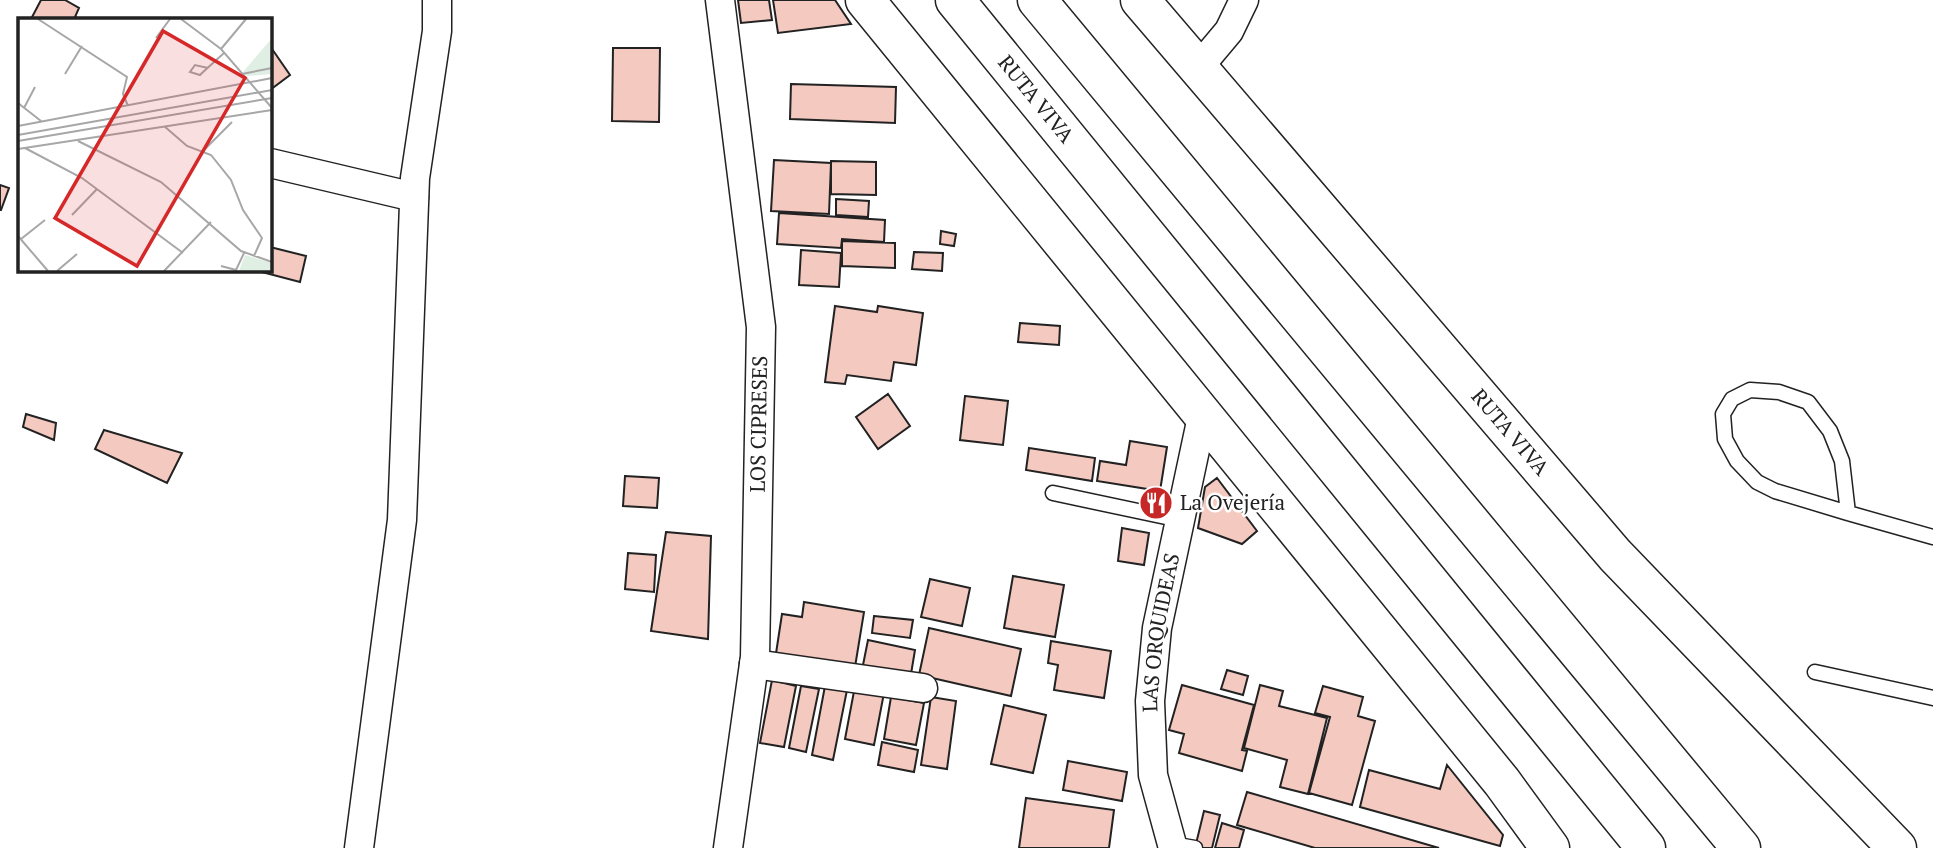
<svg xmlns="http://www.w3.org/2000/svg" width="1933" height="848" font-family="'PT Serif',serif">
<rect width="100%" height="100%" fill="#fff"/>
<path fill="#f3c9c0" stroke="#222" stroke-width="2" d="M 41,0 L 65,0 L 79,8 L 75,17 L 80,19 L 31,19 Z
M 738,0 L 769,0 L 772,20 L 741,23 Z
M 773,0 L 835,0 L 851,24 L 778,33 Z
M 270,46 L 290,75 L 270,90 Z
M 613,48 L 660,48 L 659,122 L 612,121 Z
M 791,84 L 896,87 L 895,123 L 790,119 Z
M 774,160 L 831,163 L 829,214 L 771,211 Z
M 831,161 L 876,162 L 876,195 L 831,194 Z
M 0,185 L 9,188 L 1,210 L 0,210 Z
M 836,199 L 869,201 L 868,217 L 836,215 Z
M 779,213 L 885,220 L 884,242 L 842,239 L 841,248 L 777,244 Z
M 941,231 L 956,234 L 954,246 L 940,244 Z
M 842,241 L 895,243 L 895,268 L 842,266 Z
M 270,247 L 306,256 L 300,282 L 254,270 L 270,270 Z
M 801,250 L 841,253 L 839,287 L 799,285 Z
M 914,252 L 943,253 L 942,271 L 912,269 Z
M 835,306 L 877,312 L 878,306 L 923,313 L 916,365 L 894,362 L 891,381 L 847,375 L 845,384 L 825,382 Z
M 1020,323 L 1060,326 L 1059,345 L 1018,342 Z
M 888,394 L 910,426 L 878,449 L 856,417 Z
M 965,396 L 1008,401 L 1003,445 L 960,440 Z
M 26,414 L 56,423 L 54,440 L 23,427 Z
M 104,430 L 182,453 L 167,483 L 95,449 Z
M 1130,441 L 1167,447 L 1160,491 L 1097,481 L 1100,461 L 1126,465 Z
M 1029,448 L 1095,458 L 1092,481 L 1026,470 Z
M 625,476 L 659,478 L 657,508 L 623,506 Z
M 1217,478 L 1257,531 L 1242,544 L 1198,528 L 1205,487 Z
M 1122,528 L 1149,533 L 1144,565 L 1118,561 Z
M 666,532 L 711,536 L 708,639 L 651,631 Z
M 628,553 L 656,555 L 654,592 L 625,589 Z
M 1013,576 L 1064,585 L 1055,637 L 1004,628 Z
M 930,579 L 970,588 L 962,626 L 921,617 Z
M 804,602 L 864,612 L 854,673 L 775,660 L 782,614 L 802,617 Z
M 874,616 L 913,620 L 910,638 L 872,633 Z
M 929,628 L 1021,649 L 1011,696 L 919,675 Z
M 868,640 L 915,650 L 910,680 L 862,670 Z
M 1051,641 L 1111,651 L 1104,698 L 1054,690 L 1058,665 L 1048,663 Z
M 1227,670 L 1248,676 L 1243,695 L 1221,689 Z
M 772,680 L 796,686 L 784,747 L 760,743 Z
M 1182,685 L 1254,705 L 1242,750 L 1247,751 L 1242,771 L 1179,753 L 1184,734 L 1169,730 Z
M 1260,685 L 1283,691 L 1279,706 L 1327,718 L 1308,794 L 1280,787 L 1287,760 L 1244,748 Z
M 801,686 L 819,689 L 806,752 L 789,748 Z
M 825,686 L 847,690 L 833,760 L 812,755 Z
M 855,686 L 884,693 L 874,745 L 845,739 Z
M 1323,686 L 1363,697 L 1358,716 L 1375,721 L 1352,805 L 1309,793 L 1330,717 L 1315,713 Z
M 891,697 L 924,703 L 916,745 L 884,739 Z
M 931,697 L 956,701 L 947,769 L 921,765 Z
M 1004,705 L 1046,715 L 1033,773 L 991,764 Z
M 882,742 L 918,750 L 914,772 L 878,765 Z
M 1068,761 L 1127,772 L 1122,801 L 1063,790 Z
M 1447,765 L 1503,835 L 1500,846 L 1360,807 L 1369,770 L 1440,789 Z
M 1247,792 L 1439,848 L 1315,848 L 1237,825 Z
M 1026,798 L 1114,810 L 1109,848 L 1019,848 Z
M 1204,811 L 1220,815 L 1212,848 L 1195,848 Z
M 1222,823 L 1244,830 L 1239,848 L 1215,848 Z"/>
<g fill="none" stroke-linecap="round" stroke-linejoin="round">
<defs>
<path id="service" d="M 1053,493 L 1180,520
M 1848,513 L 1842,461 L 1830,431 L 1808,402 L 1779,392 L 1750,390 L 1732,399 L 1723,414 L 1725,439 L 1737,461 L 1757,482 L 1775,491 L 1848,513 L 1933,537
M 1815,672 L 1933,698
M 1172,844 L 1195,848"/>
<g id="minor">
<path d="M 720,0 L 761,327 L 755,657 L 728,848"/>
<path d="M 1198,68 L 1229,31 L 1244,0"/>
<path d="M 270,163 L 414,197"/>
<path d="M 754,664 L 923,688"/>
<path d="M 359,848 L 402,520 L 415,178 L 437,31 L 437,0"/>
<path id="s1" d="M 1173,848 L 1153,775 L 1150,701 L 1157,628 L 1202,417"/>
</g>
<g id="primary">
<path d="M 865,0 L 1502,782 L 1550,848"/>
<path id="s2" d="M 1140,0 L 1615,555 L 1897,848"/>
</g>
<g id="trunk">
<path id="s3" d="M 955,0 L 1646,848"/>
<path d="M 1037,0 L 1741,848"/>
</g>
</defs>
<use href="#service" stroke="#222" stroke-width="17"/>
<use href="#minor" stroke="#222" stroke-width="31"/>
<use href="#primary" stroke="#222" stroke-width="41"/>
<use href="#trunk" stroke="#222" stroke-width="41"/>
<use href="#service" stroke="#fff" stroke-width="14"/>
<use href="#minor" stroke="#fff" stroke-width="28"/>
<use href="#primary" stroke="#fff" stroke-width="38"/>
<use href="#trunk" stroke="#fff" stroke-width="38"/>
</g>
<defs>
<symbol id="restaurant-disc" viewBox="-11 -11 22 22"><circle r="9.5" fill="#c62828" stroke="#fff"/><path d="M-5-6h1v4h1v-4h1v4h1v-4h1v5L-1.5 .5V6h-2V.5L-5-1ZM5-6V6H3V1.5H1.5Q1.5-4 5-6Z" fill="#fff"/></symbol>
</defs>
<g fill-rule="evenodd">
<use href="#restaurant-disc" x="1137" y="484" width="38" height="38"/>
</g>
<g text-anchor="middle" stroke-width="5" stroke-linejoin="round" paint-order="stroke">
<g font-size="21" fill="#222" stroke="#fff">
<text dy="7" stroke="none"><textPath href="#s3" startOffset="128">RUTA VIVA</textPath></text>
<text transform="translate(759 424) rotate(-89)" y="7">LOS CIPRESES</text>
<text dy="7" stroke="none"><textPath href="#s2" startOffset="569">RUTA VIVA</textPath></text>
<text dy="7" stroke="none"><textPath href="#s1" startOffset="219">LAS ORQUIDEAS</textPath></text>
</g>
<g font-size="21" fill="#222" stroke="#fff" text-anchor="start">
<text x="1180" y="510">La Ovejería</text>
</g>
</g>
<g transform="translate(18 18)">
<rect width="254" height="254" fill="#fff"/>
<path d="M 254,20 L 254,56 L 229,58 L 225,54 ZM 227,237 L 254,245 L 254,253 L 221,253 Z" fill="#e0efe3"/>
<path fill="none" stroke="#a7a7a7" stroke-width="2" d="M 20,1 L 109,59 L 105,76 L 110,88M 163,1 L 203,31 L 254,90M 138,20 L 152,1M 203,31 L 228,1M 190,50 L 177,47 L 172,54 L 182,57 L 184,55 L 206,35M 47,56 L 64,28M 224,56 L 254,50M 0,85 L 23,103M 6,90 L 17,69M 0,108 L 254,60M 146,108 L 169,128 L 193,137 L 213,162 L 225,192 L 244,220 L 236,238M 0,117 L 254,72M 0,123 L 254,80M 60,123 L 143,164 L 223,233 L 254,244M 7,130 L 64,160 L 165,235M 0,131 L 254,92M 184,134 L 214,104M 54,197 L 79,171M 0,218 L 30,253M 3,221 L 27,202M 203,248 L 218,252 L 226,235M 39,253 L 59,236M 146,253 L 193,204"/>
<path fill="#d62828" fill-opacity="0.15" stroke="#d62828" stroke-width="3.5" d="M 145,13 L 227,60 L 119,248 L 37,200 Z"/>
<rect width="254" height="254" fill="none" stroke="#222" stroke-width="3.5"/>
</g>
</svg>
